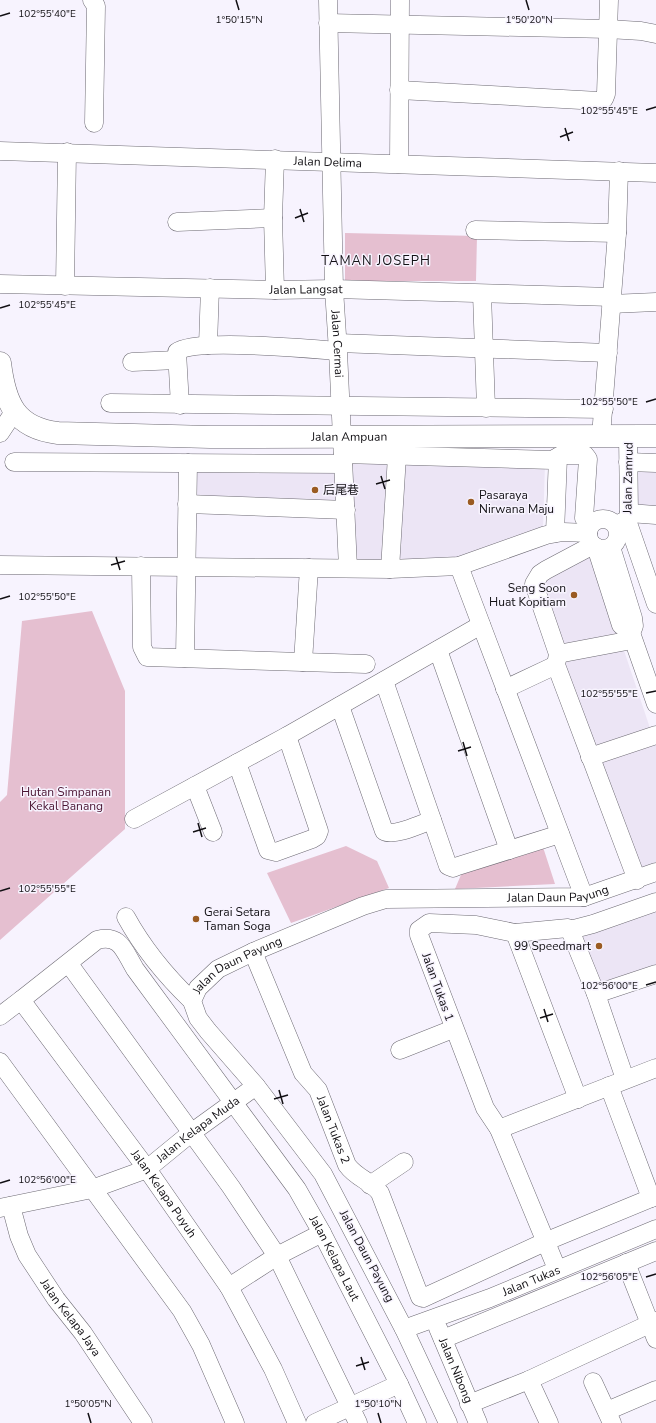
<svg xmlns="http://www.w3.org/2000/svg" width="656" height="1423" font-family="'Nunito Sans','Noto Sans SC',sans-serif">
<rect width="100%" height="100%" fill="#f7f3fe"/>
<path fill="#ece5f5" d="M 185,458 L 545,463 L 543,531 L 457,562 L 352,564 L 350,512 L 185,507 Z
M 622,458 L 656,459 L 656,520 L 634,518 Z
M 591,552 L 656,746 L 656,879 L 636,887 L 534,576 Z
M 656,897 L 656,978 L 594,999 L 571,926 Z"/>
<path fill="#e5bfd0" d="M 345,233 L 477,236 L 476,281 L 345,281 Z
M 92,611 L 125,691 L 125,829 L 0,940 L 0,802 L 7,795 L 22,621 Z
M 542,844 L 555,884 L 455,889 L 463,870 Z
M 346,846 L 377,861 L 389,888 L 291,923 L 267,873 Z"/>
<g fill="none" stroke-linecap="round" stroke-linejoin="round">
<defs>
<g id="minor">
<path d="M 92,0 L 96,6 L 94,123"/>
<path id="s1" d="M 328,0 L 334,289 L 338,351 L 348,568"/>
<path d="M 328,23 L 608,29 L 641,31 L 656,34"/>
<path d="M 399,90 L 599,101 L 604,99 L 606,94 L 609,0"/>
<path id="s2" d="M 0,151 L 656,173"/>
<path d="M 399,164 L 400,0"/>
<path d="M 177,222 L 273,218"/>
<path d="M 475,230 L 617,233"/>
<path id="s3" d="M 0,284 L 275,290 L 334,289 L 612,297"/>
<path d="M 65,286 L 67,152"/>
<path d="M 275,290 L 273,218 L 275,159"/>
<path d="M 482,294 L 486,408"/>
<path d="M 611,304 L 656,302"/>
<path d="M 338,343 L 608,353"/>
<path d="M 208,345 L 210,288"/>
<path d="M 132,362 L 177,360"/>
<path d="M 110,403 L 604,409"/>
<path d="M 180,405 L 177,352 C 193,338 311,349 338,351"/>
<path d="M 0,433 L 14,412"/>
<path d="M 601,436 L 617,233 L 619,171"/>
<path d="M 343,454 L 552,460 L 561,455 L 585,455 L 588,459 L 584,518 L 591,524"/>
<path d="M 14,462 L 343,464"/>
<path d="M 628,462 L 656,463"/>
<path d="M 187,504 L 346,510"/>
<path d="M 629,513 L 656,515"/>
<circle cx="603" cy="534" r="15"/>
<path d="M 627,520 L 656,604"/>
<path d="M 616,525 L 627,520 L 629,513 L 628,436"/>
<path d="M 555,533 L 558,457"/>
<path d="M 593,545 L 546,570 L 540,574 L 534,584 L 558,654 L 556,665 L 637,880"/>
<path d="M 596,547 L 621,625 L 631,633"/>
<path d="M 611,547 L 633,618 L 634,626 L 631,633"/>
<path d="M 0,565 L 390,569 L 459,566 L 546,535 L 563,532 L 588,533"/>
<path d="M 141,566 L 142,647 L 147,657 L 366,664"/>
<path d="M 459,566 L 584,897"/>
<path d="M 390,569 L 397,456"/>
<path d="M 631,633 L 656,704"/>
<path d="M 438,650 L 509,850"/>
<path d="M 558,654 L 632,640"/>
<path d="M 185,658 L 188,463"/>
<path d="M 303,662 L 309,568"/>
<path d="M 384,681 L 448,866 L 453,868 L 458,866 L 560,834"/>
<path d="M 505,689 L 556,665"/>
<path d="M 340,706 L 384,831 C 394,837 421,824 432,820"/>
<path d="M 590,757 L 656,735"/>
<path d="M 237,763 L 268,850 L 276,852 L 312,839 L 317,836 L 319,831 L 287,736"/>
<path d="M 195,786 L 213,832"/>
<path d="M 134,819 L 287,736 L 481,625"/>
<path d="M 126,917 C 143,948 167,977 192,1001"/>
<path d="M 570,930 L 596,994 L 625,1079"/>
<path d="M 515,933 L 578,1099"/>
<path id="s4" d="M 253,952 L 303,1073 L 318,1090 L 347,1165 C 357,1179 372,1181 380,1193 L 420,1297 L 423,1298 L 547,1241 L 656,1196"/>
<path d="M 69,964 L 231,1187 L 277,1256 L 358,1423"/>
<path d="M 596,994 L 656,974"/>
<path id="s5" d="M 21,1000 L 97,940 C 121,934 124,951 135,969 L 297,1189 L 322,1233 L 399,1384 L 417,1423"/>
<path id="s6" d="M 0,1016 L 21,1000 L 147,1169 L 229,1287 L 273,1369 L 297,1423"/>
<path d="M 400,1050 L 453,1029"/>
<path d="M 0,1062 L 182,1311 L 201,1345 L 235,1423"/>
<path d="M 609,1086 L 651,1198"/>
<path d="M 499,1129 L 656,1068"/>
<path d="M 370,1185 L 404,1162"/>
<path id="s7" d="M 11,1206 L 19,1236 L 27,1255 L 56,1299 L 83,1333 L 143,1423"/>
<path id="s8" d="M 0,1208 L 92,1189 L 147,1169 L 191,1133 L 256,1086"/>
<path d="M 626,1263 L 656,1339"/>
<path d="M 557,1269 L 499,1129 L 485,1108 L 419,935 L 419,930 L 429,923 L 476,925 L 515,933 L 568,928 L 570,930 L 593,924 L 656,902"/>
<path d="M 229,1287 L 277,1256 L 322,1233"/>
<path id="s9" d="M 438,1328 L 478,1423"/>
<path id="s10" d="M 404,1329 L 490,1298 L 656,1229"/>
<path d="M 443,1339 L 656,1251"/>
<path d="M 529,1380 L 549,1423"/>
<path d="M 593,1382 L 612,1423"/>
<path d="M 469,1404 L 529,1380 L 656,1321"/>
<path d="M 607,1411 L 656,1390"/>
<path d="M 315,1423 L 399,1384"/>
<path id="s11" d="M 448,1423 L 404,1329 L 323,1174 L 256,1086 L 208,1031 L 198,1018 L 192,1001 L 198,988 L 218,969 L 253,952 L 363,906 L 386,899 L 584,897 L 656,872"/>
</g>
<g id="major">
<path id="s12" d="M 0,363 C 5,403 15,428 58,433 L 210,437 L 656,436"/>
</g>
</defs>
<use href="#minor" stroke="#6d6a73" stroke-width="19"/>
<use href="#major" stroke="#6d6a73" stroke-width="23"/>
<use href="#minor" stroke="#fff" stroke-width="18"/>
<use href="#major" stroke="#fff" stroke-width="22"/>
</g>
<path fill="none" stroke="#121014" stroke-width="1.5" d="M 236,0 L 239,10M 526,0 L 529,10M 0,16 L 10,13M 646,110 L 656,107M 565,128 L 569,141M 560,137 L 573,132M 300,209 L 304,222M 295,218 L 308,213M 0,308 L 10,305M 646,402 L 656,399M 381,476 L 385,489M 376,484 L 390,480M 116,557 L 120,570M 111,565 L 125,561M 0,599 L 10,596M 646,693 L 656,691M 463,742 L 467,756M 458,751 L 471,747M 198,823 L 202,837M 193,832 L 206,828M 0,891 L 10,888M 646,985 L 656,982M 544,1009 L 548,1022M 540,1018 L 553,1014M 279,1090 L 283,1104M 274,1099 L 288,1095M 0,1183 L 10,1180M 646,1277 L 656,1274M 361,1357 L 365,1370M 356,1366 L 369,1362M 88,1413 L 91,1423M 378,1413 L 381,1423"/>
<g fill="#9a5b22" stroke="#f7f3fe" stroke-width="1.5">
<circle cx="315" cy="490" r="4"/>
<circle cx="471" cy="502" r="4"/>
<circle cx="574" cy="595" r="4"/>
<circle cx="196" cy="919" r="4"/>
<circle cx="599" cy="946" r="4"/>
</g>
<g text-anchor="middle" stroke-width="3" stroke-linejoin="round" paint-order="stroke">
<g font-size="12" fill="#121014" stroke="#f7f3fe">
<text dy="4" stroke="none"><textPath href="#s2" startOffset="328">Jalan Delima</textPath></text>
<text dy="4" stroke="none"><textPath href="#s3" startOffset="306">Jalan Langsat</textPath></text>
<text dy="4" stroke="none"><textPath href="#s1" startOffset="344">Jalan Cermai</textPath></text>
<text dy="4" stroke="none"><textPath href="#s12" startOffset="392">Jalan Ampuan</textPath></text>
<text transform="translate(628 478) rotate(-89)" y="4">Jalan Zamrud</text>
<text dy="4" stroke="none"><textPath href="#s11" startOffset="893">Jalan Daun Payung</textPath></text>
<text dy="4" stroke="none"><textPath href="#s11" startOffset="557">Jalan Daun Payung</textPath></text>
<text transform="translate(438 987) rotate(70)" y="4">Jalan Tukas 1</text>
<text dy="4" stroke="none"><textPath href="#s4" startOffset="196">Jalan Tukas 2</textPath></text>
<text dy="4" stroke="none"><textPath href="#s8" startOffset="217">Jalan Kelapa Muda</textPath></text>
<text dy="4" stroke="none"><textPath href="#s6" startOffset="267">Jalan Kelapa Puyuh</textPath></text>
<text transform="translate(367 1256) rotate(62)" y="4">Jalan Daun Payung</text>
<text dy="4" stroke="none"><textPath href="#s5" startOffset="502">Jalan Kelapa Laut</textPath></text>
<text dy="4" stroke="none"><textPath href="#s10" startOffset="136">Jalan Tukas</textPath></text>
<text dy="4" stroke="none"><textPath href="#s7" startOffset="128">Jalan Kelapa Jaya</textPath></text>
<text dy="4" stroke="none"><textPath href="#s9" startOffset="46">Jalan Nibong</textPath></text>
</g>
<g font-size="12" fill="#121014" stroke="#f7f3fe" text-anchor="start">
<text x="323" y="494">后尾巷</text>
<text x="479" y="499">Pasaraya<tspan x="479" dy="14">Nirwana Maju</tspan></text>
<text x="566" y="592" text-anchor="end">Seng Soon<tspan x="566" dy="14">Huat Kopitiam</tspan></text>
<text x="204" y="916">Gerai Setara<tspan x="204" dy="14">Taman Soga</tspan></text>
<text x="591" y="950" text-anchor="end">99 Speedmart</text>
</g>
<g font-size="12" fill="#4b1533" stroke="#f7f3fe">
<text x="66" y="796">Hutan Simpanan<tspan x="66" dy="14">Kekal Banang</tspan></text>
</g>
<g font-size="13" letter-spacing="1" fill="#121014" stroke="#f7f3fe">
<text x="376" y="265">TAMAN JOSEPH</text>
</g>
</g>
<g font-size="10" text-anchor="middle" fill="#121014" stroke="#f7f3fe" stroke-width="3" stroke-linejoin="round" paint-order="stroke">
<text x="47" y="17">102°55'40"E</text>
<text x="239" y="23">1°50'15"N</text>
<text x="529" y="23">1°50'20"N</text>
<text x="609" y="114">102°55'45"E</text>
<text x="47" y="308">102°55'45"E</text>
<text x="609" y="405">102°55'50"E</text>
<text x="47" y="600">102°55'50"E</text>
<text x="609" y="697">102°55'55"E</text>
<text x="47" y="892">102°55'55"E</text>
<text x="609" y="989">102°56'00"E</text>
<text x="47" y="1183">102°56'00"E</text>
<text x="609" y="1280">102°56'05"E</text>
<text x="88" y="1407">1°50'05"N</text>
<text x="378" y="1407">1°50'10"N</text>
</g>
</svg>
